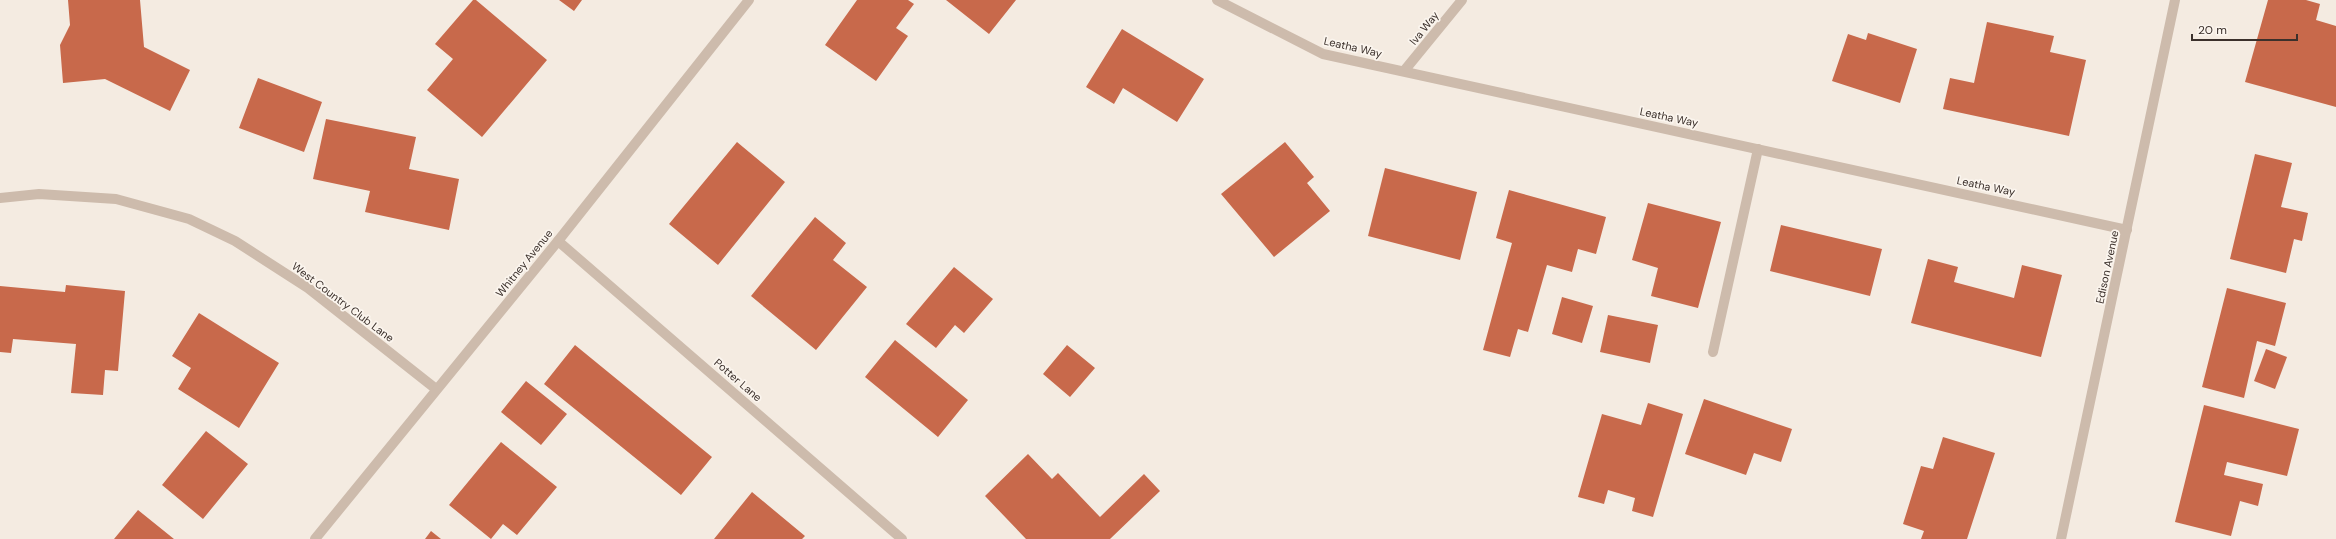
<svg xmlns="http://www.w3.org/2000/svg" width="2336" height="539" font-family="'DM Sans',sans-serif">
<rect width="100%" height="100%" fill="#f4ebe1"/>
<path fill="#c8694b" d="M 68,0 L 140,0 L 144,47 L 190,70 L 170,111 L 105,79 L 63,83 L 60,45 L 70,25 Z
M 473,0 L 476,0 L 547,60 L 482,137 L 427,90 L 453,59 L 435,44 Z
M 559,0 L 582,0 L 574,11 Z
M 857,0 L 908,0 L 914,4 L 896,28 L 908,36 L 876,81 L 825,45 Z
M 946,0 L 1016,0 L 989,34 Z
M 2268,0 L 2306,0 L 2320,4 L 2316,20 L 2336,26 L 2336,107 L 2245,82 Z
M 1987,22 L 2054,36 L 2050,52 L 2086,60 L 2069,136 L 1943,109 L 1950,78 L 1974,83 Z
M 1122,29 L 1204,79 L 1177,122 L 1123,88 L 1114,104 L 1086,87 Z
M 1868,33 L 1917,49 L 1900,103 L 1832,81 L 1848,34 L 1866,40 Z
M 258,78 L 322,102 L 304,152 L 239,128 Z
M 326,119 L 416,137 L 409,169 L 459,179 L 449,230 L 365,212 L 370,191 L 313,179 Z
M 737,142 L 785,182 L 718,265 L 669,224 Z
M 1285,142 L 1314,177 L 1307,183 L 1330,211 L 1274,257 L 1221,194 Z
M 2255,154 L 2292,163 L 2281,207 L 2308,213 L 2302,241 L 2294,239 L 2286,273 L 2230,259 Z
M 1385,168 L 1477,192 L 1460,260 L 1368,236 Z
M 1509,190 L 1606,217 L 1596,254 L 1578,249 L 1572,272 L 1547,265 L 1528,332 L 1518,329 L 1510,357 L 1483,350 L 1512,243 L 1496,238 Z
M 1648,203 L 1721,222 L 1698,308 L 1651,296 L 1658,268 L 1632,260 Z
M 815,217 L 846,243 L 833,260 L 867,287 L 816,350 L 751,296 Z
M 1781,225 L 1882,249 L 1870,296 L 1770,271 Z
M 1928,259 L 1958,267 L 1954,282 L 2014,298 L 2022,265 L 2062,275 L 2041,357 L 1911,323 Z
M 954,267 L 993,299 L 964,333 L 955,325 L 936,348 L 906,324 Z
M 66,285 L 125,291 L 118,371 L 105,370 L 103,395 L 71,393 L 76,344 L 13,339 L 11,353 L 0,352 L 0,286 L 65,292 Z
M 2227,288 L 2286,303 L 2275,346 L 2257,341 L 2244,398 L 2202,387 Z
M 1562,297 L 1593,306 L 1582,343 L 1552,334 Z
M 199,313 L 279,363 L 239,428 L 178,389 L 191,368 L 172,356 Z
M 1608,315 L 1658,325 L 1650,363 L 1600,352 Z
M 895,340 L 968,400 L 938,437 L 865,377 Z
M 575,345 L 712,457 L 681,495 L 544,384 Z
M 1067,345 L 1095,368 L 1070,397 L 1043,374 Z
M 2266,349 L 2287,357 L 2275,389 L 2254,381 Z
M 526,381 L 567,414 L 541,445 L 501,412 Z
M 1704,399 L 1792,429 L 1781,462 L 1754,453 L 1746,475 L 1685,454 Z
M 1648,403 L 1683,414 L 1653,517 L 1632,511 L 1635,498 L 1608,490 L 1604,504 L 1578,497 L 1602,414 L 1641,425 Z
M 2204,405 L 2299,429 L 2287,476 L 2227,462 L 2224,475 L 2263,484 L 2258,506 L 2240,501 L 2231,536 L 2175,522 Z
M 206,431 L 248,464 L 203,519 L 162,485 Z
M 1943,437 L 1995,453 L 1967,539 L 1921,539 L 1924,531 L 1903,524 L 1921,466 L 1933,469 Z
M 501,442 L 557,487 L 517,535 L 503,524 L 491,539 L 449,505 Z
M 1028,454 L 1052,479 L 1058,473 L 1100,517 L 1144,474 L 1160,491 L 1110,539 L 1026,539 L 985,496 Z
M 752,492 L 805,536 L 802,539 L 714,539 Z
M 138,510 L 174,539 L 114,539 Z
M 431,531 L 441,539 L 425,539 Z"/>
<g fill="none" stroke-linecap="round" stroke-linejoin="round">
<path stroke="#cdbbac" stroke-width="10" d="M 1713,352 L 1758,149"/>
<path stroke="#cdbbac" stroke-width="10" d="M 1217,0 L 1323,54 L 2127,230
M 1404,71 L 1462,0
M 0,198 L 39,194 L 116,199 L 189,219 L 235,241 L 308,288 L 436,389
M 558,241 L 902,539"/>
<path stroke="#cdbbac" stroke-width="10" d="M 315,539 L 558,241 L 749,0
M 2061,539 L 2175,0"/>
</g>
<g text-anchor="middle" stroke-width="3.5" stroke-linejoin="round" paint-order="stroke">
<g font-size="11" fill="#3b302b" stroke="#fbf5ee">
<text transform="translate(1424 28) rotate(-51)" y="4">Iva Way</text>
<text transform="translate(1353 47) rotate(13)" y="4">Leatha Way</text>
<text transform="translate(1669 117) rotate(12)" y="4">Leatha Way</text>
<text transform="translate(1986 186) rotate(12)" y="4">Leatha Way</text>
<text transform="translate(524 263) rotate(-51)" y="4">Whitney Avenue</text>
<text transform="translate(2107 267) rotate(-78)" y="4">Edison Avenue</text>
<text transform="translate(343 302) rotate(37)" y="4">West Country Club Lane</text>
<text transform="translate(738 380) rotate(41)" y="4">Potter Lane</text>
</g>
</g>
<path d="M2192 34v6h105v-6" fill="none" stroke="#3b302b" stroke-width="2"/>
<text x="2198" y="34" font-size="12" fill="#3b302b" stroke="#fbf5ee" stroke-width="3" paint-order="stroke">20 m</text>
</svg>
